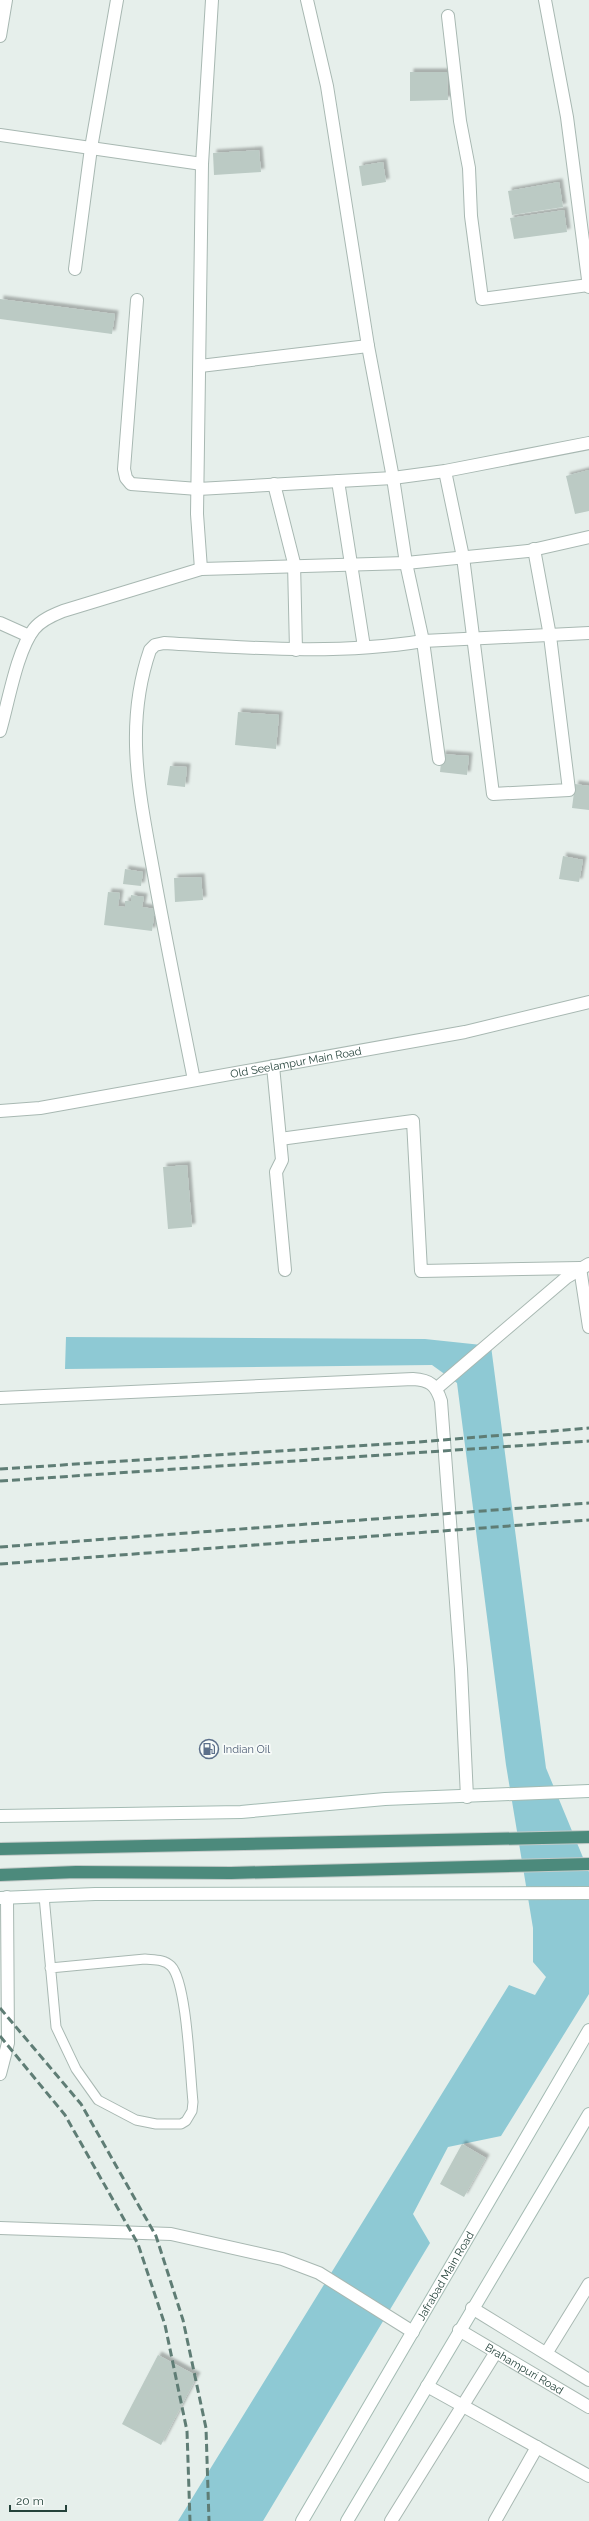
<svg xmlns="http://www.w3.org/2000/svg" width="589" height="2521" font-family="Raleway,sans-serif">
<defs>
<filter id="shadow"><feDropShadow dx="3.5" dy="-3.5" stdDeviation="1" flood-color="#0004"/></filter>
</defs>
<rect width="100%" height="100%" fill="#e6efeb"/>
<path fill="#8ec9d4" d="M 66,1337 L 425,1339 L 491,1346 L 546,1768 L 589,1872 L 589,1994 L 501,2136 L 448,2147 L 413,2214 L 430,2243 L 263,2521 L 178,2521 L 509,1985 L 535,1995 L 546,1977 L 533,1962 L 533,1928 L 506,1765 L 457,1383 L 432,1365 L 65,1369 Z"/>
<path fill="#bbcac4" filter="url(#shadow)" d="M 410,72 L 447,72 L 448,100 L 410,101 Z
M 259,150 L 261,172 L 214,175 L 213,153 Z
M 383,162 L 386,182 L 362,186 L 359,166 Z
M 559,182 L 563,207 L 512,215 L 508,191 Z
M 564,210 L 567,232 L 514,239 L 510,218 Z
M 0,299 L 115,314 L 112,334 L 0,319 Z
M 589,470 L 589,511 L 575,514 L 566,476 Z
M 238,712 L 279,715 L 276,749 L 235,745 Z
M 442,754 L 469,756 L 467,775 L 440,772 Z
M 170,766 L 187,767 L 185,787 L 167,785 Z
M 575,784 L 589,786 L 589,810 L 572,808 Z
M 563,856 L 583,860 L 579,882 L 559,879 Z
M 125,869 L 143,872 L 141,886 L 123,884 Z
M 201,877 L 203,900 L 175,902 L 174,878 Z
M 108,892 L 120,893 L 118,906 L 125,907 L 125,901 L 131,901 L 131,895 L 144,897 L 142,907 L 155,909 L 152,931 L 104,925 Z
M 187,1165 L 192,1227 L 168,1229 L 163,1167 Z
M 462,2144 L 486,2158 L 464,2197 L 440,2184 Z
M 158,2355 L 197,2376 L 161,2445 L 122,2424 Z"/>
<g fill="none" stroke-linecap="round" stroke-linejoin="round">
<defs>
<path id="service" d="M 44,1896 L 56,2027 L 76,2069 L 98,2100 L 136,2120 L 156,2124 L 181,2124 L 186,2121 L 192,2111 L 193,2102 C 190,2075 187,1982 171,1966 C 164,1959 154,1960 145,1959 L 50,1968"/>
<g id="minor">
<path d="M 307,0 L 327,86 L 368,346 L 393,478 L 406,563 L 423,641 L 439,759"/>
<path d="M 545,0 L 567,117 L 589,287"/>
<path d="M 448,16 L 460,121 L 469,168 L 471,216 L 482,299 L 589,285"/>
<path d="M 0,36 L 6,0"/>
<path d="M 0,135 L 202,164"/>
<path d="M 75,269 L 91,148 L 117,0"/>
<path d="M 137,300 L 124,469 L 126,478 L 131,484 L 198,489 L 393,478 L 445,471 L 589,443"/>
<path d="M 200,366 L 368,346"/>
<path d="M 445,471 L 463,557 L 493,794 L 569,790 L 550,636 L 534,549"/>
<path d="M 338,481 L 364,647"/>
<path d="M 274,484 L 294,563 L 296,650"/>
<path d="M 201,569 L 197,514 L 202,164 L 212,0"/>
<path d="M 0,623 L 29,636"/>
<path d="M 0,731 C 8,704 17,650 34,629 C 41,620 53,615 63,611 L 201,569 L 406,563 L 528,551 L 589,537"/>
<path d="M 273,1066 L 282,1160 L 276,1172 L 285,1270"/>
<path d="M 194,1080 C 181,1015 168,951 156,886 C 142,805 122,731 150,650 L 155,645 L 164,643 C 250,648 337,655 423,641 L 589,633"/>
<path id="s1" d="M 0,1111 L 40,1108 L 465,1032 L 589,1002"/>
<path d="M 280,1139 L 413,1121 L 421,1271 L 580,1268 L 589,1327"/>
<path d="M 437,1388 L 567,1277 L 589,1264"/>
<path d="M 0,1398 L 413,1379 C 430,1380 436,1385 441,1401 L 461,1669 L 467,1797"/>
<path d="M 0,2074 L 8,2043 L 7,1897"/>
<path d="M 0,2228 L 171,2234 L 282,2259 L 319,2273 L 413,2332"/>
<path d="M 547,2352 L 589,2284"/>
<path d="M 427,2386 L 589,2476"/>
<path d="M 391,2521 L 496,2352"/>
<path d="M 495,2521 L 537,2447"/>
</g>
<g id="tertiary">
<path d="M 472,2308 L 589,2380"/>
<path id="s2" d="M 459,2330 L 589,2407"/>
</g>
<g id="secondary">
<path d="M 0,1816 L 241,1812 L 385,1799 L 589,1791"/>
<path d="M 0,1898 L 95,1894 L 589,1893"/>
<path id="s3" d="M 302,2521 L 589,2030"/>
<path d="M 347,2521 L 589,2114"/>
</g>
<path id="trunk" d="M 0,1849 L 589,1837
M 0,1875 L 76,1872 L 231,1873 L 589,1864"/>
</defs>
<use href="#service" stroke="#a8b8b2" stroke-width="11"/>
<use href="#minor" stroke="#a8b8b2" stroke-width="14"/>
<use href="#tertiary" stroke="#a8b8b2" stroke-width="14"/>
<use href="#secondary" stroke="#a4bbb3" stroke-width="14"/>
<use href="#trunk" stroke="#c2cac8" stroke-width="14"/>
<use href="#service" stroke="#fff" stroke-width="9"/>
<use href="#minor" stroke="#fff" stroke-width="12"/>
<use href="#tertiary" stroke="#fff" stroke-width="12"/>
<use href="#secondary" stroke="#fff" stroke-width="12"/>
<use href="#trunk" stroke="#4c8a7c" stroke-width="12"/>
<path stroke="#5f7d75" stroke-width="3" stroke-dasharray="8 4" stroke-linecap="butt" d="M 0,1469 L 418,1442 L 589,1428
M 0,1481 L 589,1441
M 0,1547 L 589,1503
M 0,1564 L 589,1520
M 0,2008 L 81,2104 L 156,2236 L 183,2320 L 206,2428 L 209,2521
M 0,2036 L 65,2115 L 138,2244 L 165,2325 L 187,2431 L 190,2521"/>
</g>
<defs>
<symbol id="fuel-ring" viewBox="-11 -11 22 22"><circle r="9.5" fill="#f7fbf9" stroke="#5c6f8a" stroke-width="1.5"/><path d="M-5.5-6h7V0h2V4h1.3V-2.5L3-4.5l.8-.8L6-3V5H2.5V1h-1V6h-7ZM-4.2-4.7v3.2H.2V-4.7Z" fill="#5c6f8a"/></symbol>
</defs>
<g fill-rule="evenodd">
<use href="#fuel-ring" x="198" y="1738" width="22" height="22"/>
</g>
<g text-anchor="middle" stroke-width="3.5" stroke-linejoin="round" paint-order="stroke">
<g font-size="11" fill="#24423a" stroke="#f7fbf9">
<text dy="4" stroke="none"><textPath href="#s1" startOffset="300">Old Seelampur Main Road</textPath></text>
<text dy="4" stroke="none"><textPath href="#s3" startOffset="284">Jafrabad Main Road</textPath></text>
<text dy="4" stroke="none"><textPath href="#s2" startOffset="76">Brahampuri Road</textPath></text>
</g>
<g font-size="11" fill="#4e5e75" stroke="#f7fbf9" text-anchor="start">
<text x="223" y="1753">Indian Oil</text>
</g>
</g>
<path d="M10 2505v6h56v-6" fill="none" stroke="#24423a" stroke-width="2"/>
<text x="16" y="2505" font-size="12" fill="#24423a" stroke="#f7fbf9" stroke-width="3" paint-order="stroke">20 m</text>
</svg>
